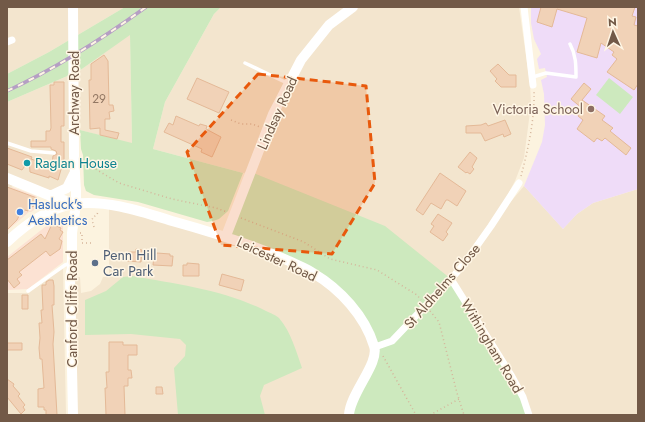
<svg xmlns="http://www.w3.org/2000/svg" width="645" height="422" font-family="Jost,sans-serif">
<rect width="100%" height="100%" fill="#fcf3df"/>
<path fill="#f3e5ce" d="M 7,7 L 125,7 L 49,52 L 7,74 Z
M 221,7 L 519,7 L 530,84 L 531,104 L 524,158 L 515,181 L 492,224 L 524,186 L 563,229 L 577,214 L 593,203 L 638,189 L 638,415 L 529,415 L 251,172 L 243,173 L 153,149 L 165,102 L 214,14 Z
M 130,34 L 132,144 L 80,130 L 67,188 L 50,196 L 15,181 L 12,187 L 7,201 L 7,102 L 79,71 Z
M 109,205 L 274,254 L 345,298 L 375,347 L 349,415 L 73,415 L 70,277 L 80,277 L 81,293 L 91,291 L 100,284 L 103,277 L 109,276 Z
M 63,267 L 66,415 L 7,415 L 7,293 L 29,293 Z"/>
<path fill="#fce2d3" d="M 12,187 L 36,196 L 40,202 L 37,208 L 31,212 L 29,212 L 7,231 L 7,201 Z
M 55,222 L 62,224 L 63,226 L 63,262 L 28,289 L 7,290 L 7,257 L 45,227 Z"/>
<path fill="#efdcf8" d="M 531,7 L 638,7 L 638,189 L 593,203 L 577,214 L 563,229 L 524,186 L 542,142 L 545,125 L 544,94 L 541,80 L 547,77 L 545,68 L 539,69 L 537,59 L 541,54 L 534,39 L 531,23 Z"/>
<path fill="#cde9be" d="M 125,7 L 221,7 L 214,14 L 165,102 L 153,149 L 243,173 L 228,211 L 219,219 L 213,221 L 207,222 L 138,202 L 94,195 L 86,191 L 84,185 L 83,155 L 81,149 L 80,130 L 132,143 L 130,35 L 79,71 L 7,102 L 7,74 L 49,52 Z
M 609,78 L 633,97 L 620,114 L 596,95 Z
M 251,172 L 385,226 L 451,279 L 511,375 L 529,415 L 349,415 L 375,347 L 360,317 L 314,273 L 226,236 Z
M 132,276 C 177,284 225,290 266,311 C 270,313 276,315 279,318 C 291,332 296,351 302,368 L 264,385 L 260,396 L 265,415 L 178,415 L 174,368 L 185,356 L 186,345 L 180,339 L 131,334 L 85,335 L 85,300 L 106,291 L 123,277 Z"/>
<path fill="#f1d2b7" stroke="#e4b997" d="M 541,7 L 635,7 L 632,16 L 636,17 L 634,25 L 638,26 L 638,84 L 634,90 L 607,72 L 617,59 L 612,55 L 614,52 L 601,43 L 597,58 L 577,52 L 587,18 L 557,9 L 552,27 L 537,22 Z
M 104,55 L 108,61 L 109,105 L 113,105 L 114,111 L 109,112 L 110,119 L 105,119 L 105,130 L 119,133 L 117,139 L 100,135 L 100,128 L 90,129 L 89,80 L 91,80 L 91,64 Z
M 498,64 L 509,75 L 516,75 L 516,87 L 501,87 L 495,81 L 497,79 L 490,71 Z
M 197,78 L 229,92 L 219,113 L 187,99 Z
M 54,82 L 64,82 L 64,126 L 61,126 L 61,142 L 64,142 L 64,159 L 58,180 L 49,176 L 49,178 L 30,172 L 29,160 L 22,170 L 7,164 L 7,148 L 32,157 L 31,159 L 46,164 L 47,162 L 52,164 L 53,156 L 57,154 L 56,151 L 51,149 L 51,147 L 31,147 L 31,141 L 46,141 L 46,131 L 50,131 L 51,128 L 50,85 L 54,85 Z
M 584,83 L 591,89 L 582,100 L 605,116 L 602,120 L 613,128 L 610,131 L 631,148 L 626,155 L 605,138 L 602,141 L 597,138 L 594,142 L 577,129 L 583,120 L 578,116 L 583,109 L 571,99 Z
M 176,116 L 199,126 L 200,124 L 207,126 L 206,129 L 221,137 L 212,157 L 201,152 L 202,149 L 164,132 L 169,123 L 173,125 Z
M 505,120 L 511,134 L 504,137 L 503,134 L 485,141 L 481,133 L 466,133 L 466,126 L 481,125 L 486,123 L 488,126 Z
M 470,152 L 477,158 L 472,167 L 474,169 L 470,174 L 467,172 L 466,173 L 458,167 Z
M 440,173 L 466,191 L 457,206 L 448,200 L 446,200 L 441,209 L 431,203 L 423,215 L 416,210 Z
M 7,187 L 37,198 L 33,207 L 30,205 L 28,211 L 25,210 L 23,215 L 20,214 L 17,220 L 7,230 Z
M 438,214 L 452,223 L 446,232 L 448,234 L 443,241 L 430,232 L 434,226 L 431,224 Z
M 52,224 L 61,228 L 60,230 L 63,232 L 59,239 L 62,241 L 60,249 L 50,256 L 46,251 L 19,272 L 22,275 L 17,279 L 20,283 L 14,288 L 7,279 L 7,260 L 41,234 L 45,239 Z
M 136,249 L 142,250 L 141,262 L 127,261 L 128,252 L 136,252 Z
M 157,253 L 170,254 L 170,256 L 173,256 L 172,266 L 153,265 L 154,255 L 156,255 Z
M 187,263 L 199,264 L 199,276 L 183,276 L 183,265 L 187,265 Z
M 222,274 L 244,280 L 241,291 L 219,285 Z
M 49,280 L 53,280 L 54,286 L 54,305 L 52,305 L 54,332 L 53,344 L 57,415 L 46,415 L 46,410 L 44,410 L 44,407 L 38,407 L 38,389 L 44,388 L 42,359 L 40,359 L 39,348 L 40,338 L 39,323 L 42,323 L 41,310 L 43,310 L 42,288 L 42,285 L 46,285 L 46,282 Z
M 22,295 L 28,295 L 28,309 L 22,309 Z
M 109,342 L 123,342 L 123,345 L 137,345 L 137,355 L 128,355 L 128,370 L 131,370 L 132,378 L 128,378 L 128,386 L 124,386 L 125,415 L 106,415 L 105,388 L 107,388 L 106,372 L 109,372 Z
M 7,343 L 22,343 L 22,350 L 7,350 Z
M 7,379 L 14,384 L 13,386 L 20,394 L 18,396 L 25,405 L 23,407 L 25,410 L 21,414 L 7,397 Z
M 156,387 L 162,387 L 163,394 L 156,394 Z"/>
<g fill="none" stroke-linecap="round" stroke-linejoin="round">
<path stroke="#d5b59b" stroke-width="1.5" stroke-dasharray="1 3" stroke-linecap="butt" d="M 231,120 L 241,124 L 252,124 L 260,127
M 82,161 L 119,183 L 172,199 L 216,208 L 227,212
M 521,176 C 528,150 535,118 534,91
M 241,218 L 304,242 L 330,259 L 377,270 L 417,295 L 421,300
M 94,227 L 92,220 L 93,217 L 97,215 L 98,211
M 80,233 L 82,233 L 82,243 L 93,243
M 430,311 L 439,322 L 457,393 L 464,415
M 383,356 L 416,415
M 430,415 L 459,399"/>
<path stroke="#fff" stroke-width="3.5" d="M 245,63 L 287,83
M 533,77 L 546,73 L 576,77 C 576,65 576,55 570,44
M 7,143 L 31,151 L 54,153
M 28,291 L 65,265 L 71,263"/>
<path stroke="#fff" stroke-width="7" d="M 524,7 L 533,85
M 7,42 L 12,40
M 451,279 L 511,375 L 523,397 L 529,415
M 375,347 L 392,341 L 451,279 L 464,264 L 491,226 L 519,183"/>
<path stroke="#fff" stroke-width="10" d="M 7,178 L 51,196 L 76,204
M 50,196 L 67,188 L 74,174
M 226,236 L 273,114 L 301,60 L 329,25 L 353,7
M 7,242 C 26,224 48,208 74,204 C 105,199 143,212 172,221 C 212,232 251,244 289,261 C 297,265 306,268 313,273 C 340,289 365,316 374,346 C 380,363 350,393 349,415
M 73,415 L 70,277 L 72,268 L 72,233 L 76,204 L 76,191 L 74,156 L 73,7"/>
<defs>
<path id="rail" d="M 7,91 C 57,68 102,39 146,7"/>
</defs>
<use href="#rail" stroke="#b59fc4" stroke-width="3.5"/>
<use href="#rail" stroke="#fff6e5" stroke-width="2" stroke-dasharray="6" stroke-linecap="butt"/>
</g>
<path fill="#e8590c" fill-opacity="0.2" stroke="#e8590c" stroke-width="3" stroke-dasharray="8 5" stroke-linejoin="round" d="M 258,74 L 366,86 L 375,183 L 332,254 L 221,245 L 187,152 Z"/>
<circle fill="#8d6e63" stroke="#fff6e5" stroke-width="1.5" cx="591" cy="109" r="4"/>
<circle fill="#0f9aa8" stroke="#fff6e5" stroke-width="1.5" cx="27" cy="163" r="4"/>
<circle fill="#3f7fe0" stroke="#fff6e5" stroke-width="1.5" cx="20" cy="212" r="4"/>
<circle fill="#5c6f8a" stroke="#fff6e5" stroke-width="1.5" cx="95" cy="263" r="4"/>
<g text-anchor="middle" stroke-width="3" stroke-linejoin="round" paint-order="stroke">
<g font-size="12" fill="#927763">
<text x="99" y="103">29</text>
</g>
<g font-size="14" fill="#725947" stroke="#fff6e5">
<text transform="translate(74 93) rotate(-90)" y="5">Archway Road</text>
<text transform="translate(277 113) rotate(-66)" y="5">Lindsay Road</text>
<text transform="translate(277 259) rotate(25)" y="5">Leicester Road</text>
<text transform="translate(442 286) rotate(-49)" y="5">St Aldhelms Close</text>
<text transform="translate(72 309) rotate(-90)" y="5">Canford Cliffs Road</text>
<text transform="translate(492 346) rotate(59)" y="5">Withingham Road</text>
</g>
<g font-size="14" fill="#785e54" stroke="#fff6e5" text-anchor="end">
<text x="583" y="114">Victoria School</text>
</g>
<g font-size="14" fill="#0d838f" stroke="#fff6e5" text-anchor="start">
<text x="35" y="168">Raglan House</text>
</g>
<g font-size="14" fill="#366cbe" stroke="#fff6e5" text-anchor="start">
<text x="28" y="209">Hasluck's<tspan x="28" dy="16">Aesthetics</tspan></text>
</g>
<g font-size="14" fill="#4e5e75" stroke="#fff6e5" text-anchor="start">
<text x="103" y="260">Penn Hill<tspan x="103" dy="16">Car Park</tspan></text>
</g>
</g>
<rect width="645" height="422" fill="none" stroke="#725947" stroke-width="16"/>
<g transform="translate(613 32) rotate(357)" stroke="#fff6e5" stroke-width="3" paint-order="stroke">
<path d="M0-3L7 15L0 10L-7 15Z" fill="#725947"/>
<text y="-6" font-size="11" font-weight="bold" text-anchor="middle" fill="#725947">N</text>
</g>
</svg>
